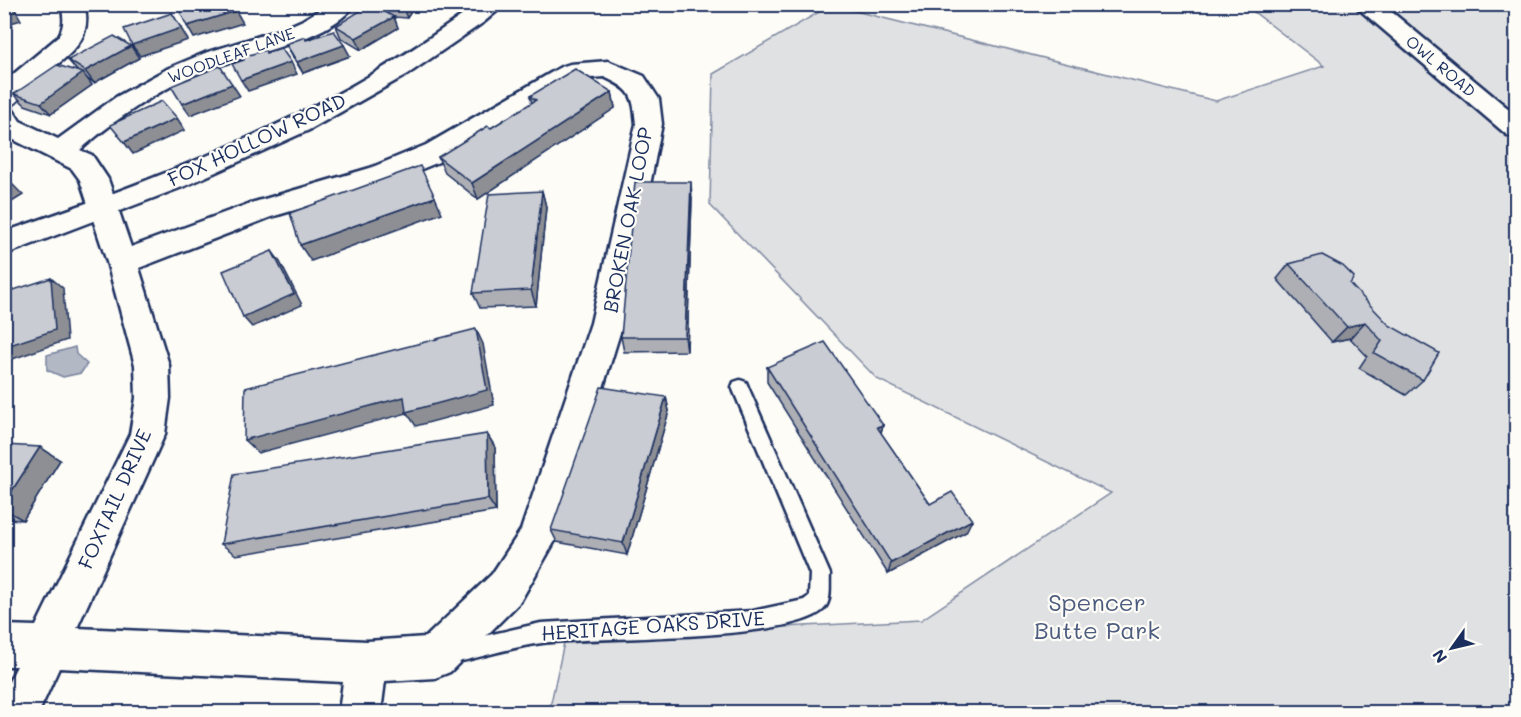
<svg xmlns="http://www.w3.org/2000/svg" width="1521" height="717" font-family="Mali,sans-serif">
<rect width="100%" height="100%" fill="#fdfcf7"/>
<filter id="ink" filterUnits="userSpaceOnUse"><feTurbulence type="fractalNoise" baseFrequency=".0167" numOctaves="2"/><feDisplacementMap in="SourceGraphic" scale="12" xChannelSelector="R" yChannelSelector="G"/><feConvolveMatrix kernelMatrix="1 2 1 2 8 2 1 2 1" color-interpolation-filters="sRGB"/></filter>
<g filter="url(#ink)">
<path fill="#e0e1e3" stroke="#7e88a0" stroke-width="1.5" d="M 831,5 L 1216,101 L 1324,66 L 1245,5 L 1516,5 L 1516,712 L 549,712 L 565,638 L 921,620 L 1111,493 L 877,379 L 710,205 L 713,74 Z"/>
<path fill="#b3b8c5" stroke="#76819c" stroke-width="1.5" d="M 75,347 L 76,354 L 87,364 L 81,373 L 63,377 L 47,370 L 47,355 Z"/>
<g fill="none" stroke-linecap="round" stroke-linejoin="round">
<defs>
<path id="lane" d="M 740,380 L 746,382 L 748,387 L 830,574 C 829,584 832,601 824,609 C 792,642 596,636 542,643 C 512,647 482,657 453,663 L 446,660 L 443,653 L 446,646 L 453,643 L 541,623 L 753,611 L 804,600 L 809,596 L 810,574 L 732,387 L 734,382 Z"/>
<path id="street" d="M 61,4 L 84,4 C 96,46 58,61 32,84 C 23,92 17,105 6,108 L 13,110 L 20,121 L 58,139 L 116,97 L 169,68 L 205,53 L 285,28 L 303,20 L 329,4 L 355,4 C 330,41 245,54 204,71 C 159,89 117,118 80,150 L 92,155 L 108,179 L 131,247 L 251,203 L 370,168 L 426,145 L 561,67 L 570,64 L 608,61 L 644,76 L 659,99 L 662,124 L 623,323 L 556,539 L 520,602 L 450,672 L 435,678 L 385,681 L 381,712 L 339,712 L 343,682 L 59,668 L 39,712 L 4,712 L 4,691 L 17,666 L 4,666 L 4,625 L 36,626 L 130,434 L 136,398 L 135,365 L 107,262 L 80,180 L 72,169 L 4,135 L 4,82 L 58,37 C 65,26 64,17 61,4 ZM 604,77 C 632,90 633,94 636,124 L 591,323 L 521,530 L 492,574 L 426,637 L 367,641 L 77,628 L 165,434 L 170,398 L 169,365 L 139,268 L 271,217 L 390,182 L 446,159 L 576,79 Z
M 1353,4 L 1380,4 L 1393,13 L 1516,115 L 1516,138 L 1507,135 Z"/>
<path id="secondary" d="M 478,4 L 505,4 L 484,22 L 408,74 L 309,130 L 185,186 L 4,255 L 4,232 C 116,194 227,152 332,97 C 383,70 431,38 478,4 Z"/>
</defs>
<use href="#lane" stroke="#1b2f5e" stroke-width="5"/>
<use href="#street" stroke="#1b2f5e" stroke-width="5"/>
<use href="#secondary" stroke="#1b2f5e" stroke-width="5"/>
<use href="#lane" fill="#fdfcf7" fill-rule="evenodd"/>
<use href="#street" fill="#fdfcf7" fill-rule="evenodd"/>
<use href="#secondary" fill="#fdfcf7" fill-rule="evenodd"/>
</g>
<path fill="#adafb5" stroke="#1b2f5e" stroke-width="1.5" d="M 374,4 L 416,4 L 407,18 L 394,17 L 398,28 L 361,50 L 341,38 L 336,26 L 375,6 Z
M 306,40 L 344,45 L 350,56 L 303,73 L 292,56 L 286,44 Z
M 131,46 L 139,58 L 94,83 L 85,77 L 92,85 L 51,114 L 25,105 L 14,94 L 78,72 L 68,60 Z
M 612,92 L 615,108 L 478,199 L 445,173 L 438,157 L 491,128 L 532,103 L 530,96 Z
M 542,191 L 546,207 L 536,306 L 480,308 L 473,293 Z
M 692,198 L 687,351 L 624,352 L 621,337 Z
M 1289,264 L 1350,284 L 1423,380 L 1406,395 L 1359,368 L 1367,356 L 1350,338 L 1332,342 L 1277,279 Z
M 767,367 L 883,425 L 881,433 L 930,504 L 966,532 L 888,574 L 767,382 Z
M 666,397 L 669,411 L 627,555 L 557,542 L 551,530 Z
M 487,434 L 495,447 L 496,511 L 236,555 L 221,544 Z
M 4,445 L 60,460 L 23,520 L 4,519 Z"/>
<path fill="#8d8f94" stroke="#1b2f5e" stroke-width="1.5" d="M 9,4 L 12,4 L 21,20 L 4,25 L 4,10 Z
M 404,4 L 416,4 L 407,18 L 402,6 Z
M 236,11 L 243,23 L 194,38 L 187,26 Z
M 172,13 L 188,40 L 140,56 L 132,45 Z
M 394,17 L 398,28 L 361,50 L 356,38 Z
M 344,45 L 350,56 L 303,73 L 297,62 Z
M 131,46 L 139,58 L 94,83 L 85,71 Z
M 291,62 L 297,74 L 248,91 L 241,80 Z
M 83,73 L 92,85 L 51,114 L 41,103 Z
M 232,84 L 240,96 L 190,115 L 182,104 Z
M 612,92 L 615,108 L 478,199 L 472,183 Z
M 177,118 L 185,130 L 133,154 L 124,142 Z
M 691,182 L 692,198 L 687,351 L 685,337 Z
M 11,183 L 23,195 L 4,207 L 4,188 Z
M 542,191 L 546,207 L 536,306 L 531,290 Z
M 435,197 L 442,213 L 311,261 L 300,245 Z
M 272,251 L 280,262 L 302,305 L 252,327 L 243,317 Z
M 51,278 L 63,288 L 67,340 L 4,362 L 4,347 Z
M 1365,322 L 1350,338 L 1332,342 L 1347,327 Z
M 476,329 L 483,344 L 494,405 L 416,426 L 407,413 L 258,453 L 244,440 Z
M 666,397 L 669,411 L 627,555 L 623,543 Z
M 883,425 L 879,438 L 877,427 Z
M 487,434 L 495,447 L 496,511 L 488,499 Z
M 40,447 L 60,460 L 23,520 L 4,509 L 4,503 Z
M 972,520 L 966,532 L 888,574 L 891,563 Z"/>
<path fill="#c9ccd3" stroke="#1b2f5e" stroke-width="1.5" d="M 4,4 L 9,4 L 11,8 L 4,10 Z
M 197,4 L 232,4 L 236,11 L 187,26 L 179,10 Z
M 371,4 L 394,17 L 356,38 L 336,26 Z
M 385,4 L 404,4 L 402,6 Z
M 172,13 L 181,28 L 132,45 L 124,29 Z
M 334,31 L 344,45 L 297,62 L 286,44 L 305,37 L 306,40 Z
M 114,36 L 131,46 L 85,71 L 68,60 Z
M 281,48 L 291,62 L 241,80 L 232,64 L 244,60 L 243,57 L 265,50 L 266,53 Z
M 57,65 L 83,73 L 41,103 L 14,94 Z
M 220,66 L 232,84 L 182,104 L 171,86 Z
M 575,69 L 612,92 L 472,183 L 438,157 L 488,126 L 491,128 L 536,100 L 530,96 Z
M 162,101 L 177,118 L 124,142 L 110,125 Z
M 420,166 L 435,197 L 300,245 L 290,213 Z
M 4,179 L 11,183 L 4,188 Z
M 635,182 L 691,182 L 685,337 L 621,337 Z
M 542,191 L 531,290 L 473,293 L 489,194 Z
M 272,251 L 294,294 L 243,317 L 223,271 Z
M 1322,255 L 1343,266 L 1354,277 L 1350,284 L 1389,325 L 1439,353 L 1423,380 L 1374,353 L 1382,341 L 1365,322 L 1347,327 L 1289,264 Z
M 51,278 L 55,330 L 4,347 L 4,293 Z
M 476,329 L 487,390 L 406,412 L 404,397 L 244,440 L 245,388 Z
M 825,342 L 883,425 L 877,427 L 930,504 L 952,492 L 972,520 L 891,563 L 767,367 Z
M 601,387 L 666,397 L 623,543 L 551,530 Z
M 487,434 L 488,499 L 221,544 L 234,474 Z
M 4,445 L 40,447 L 4,503 Z"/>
</g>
<g text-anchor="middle" stroke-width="4.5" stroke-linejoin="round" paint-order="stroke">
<g font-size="16" fill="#1b2f5e" stroke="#fdfcf7">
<text transform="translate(231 55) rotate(-20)" y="6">WOODLEAF LANE</text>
<text transform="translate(1441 66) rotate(40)" y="6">OWL ROAD</text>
</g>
<g font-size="20" fill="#1b2f5e" stroke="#fdfcf7">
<text transform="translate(257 140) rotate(-25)" y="7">FOX HOLLOW ROAD</text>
<text transform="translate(628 220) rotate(-79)" y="7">BROKEN OAK LOOP</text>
<text transform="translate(115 499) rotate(-66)" y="7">FOXTAIL DRIVE</text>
<text transform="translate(653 626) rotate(-4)" y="7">HERITAGE OAKS DRIVE</text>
</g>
<g font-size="24" fill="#4c5c7f" stroke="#fdfcf7">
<text x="1097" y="611">Spencer<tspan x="1097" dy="28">Butte Park</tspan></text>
</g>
</g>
<rect width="1521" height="717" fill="none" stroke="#fdfcf7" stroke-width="24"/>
<rect x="12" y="12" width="1497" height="693" fill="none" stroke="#1b2f5e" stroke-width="2" filter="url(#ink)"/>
<g transform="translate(1452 648) rotate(236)" stroke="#fdfcf7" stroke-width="4.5" paint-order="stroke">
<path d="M0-4.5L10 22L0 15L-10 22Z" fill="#1b2f5e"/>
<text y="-9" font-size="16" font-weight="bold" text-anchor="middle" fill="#1b2f5e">N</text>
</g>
</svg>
